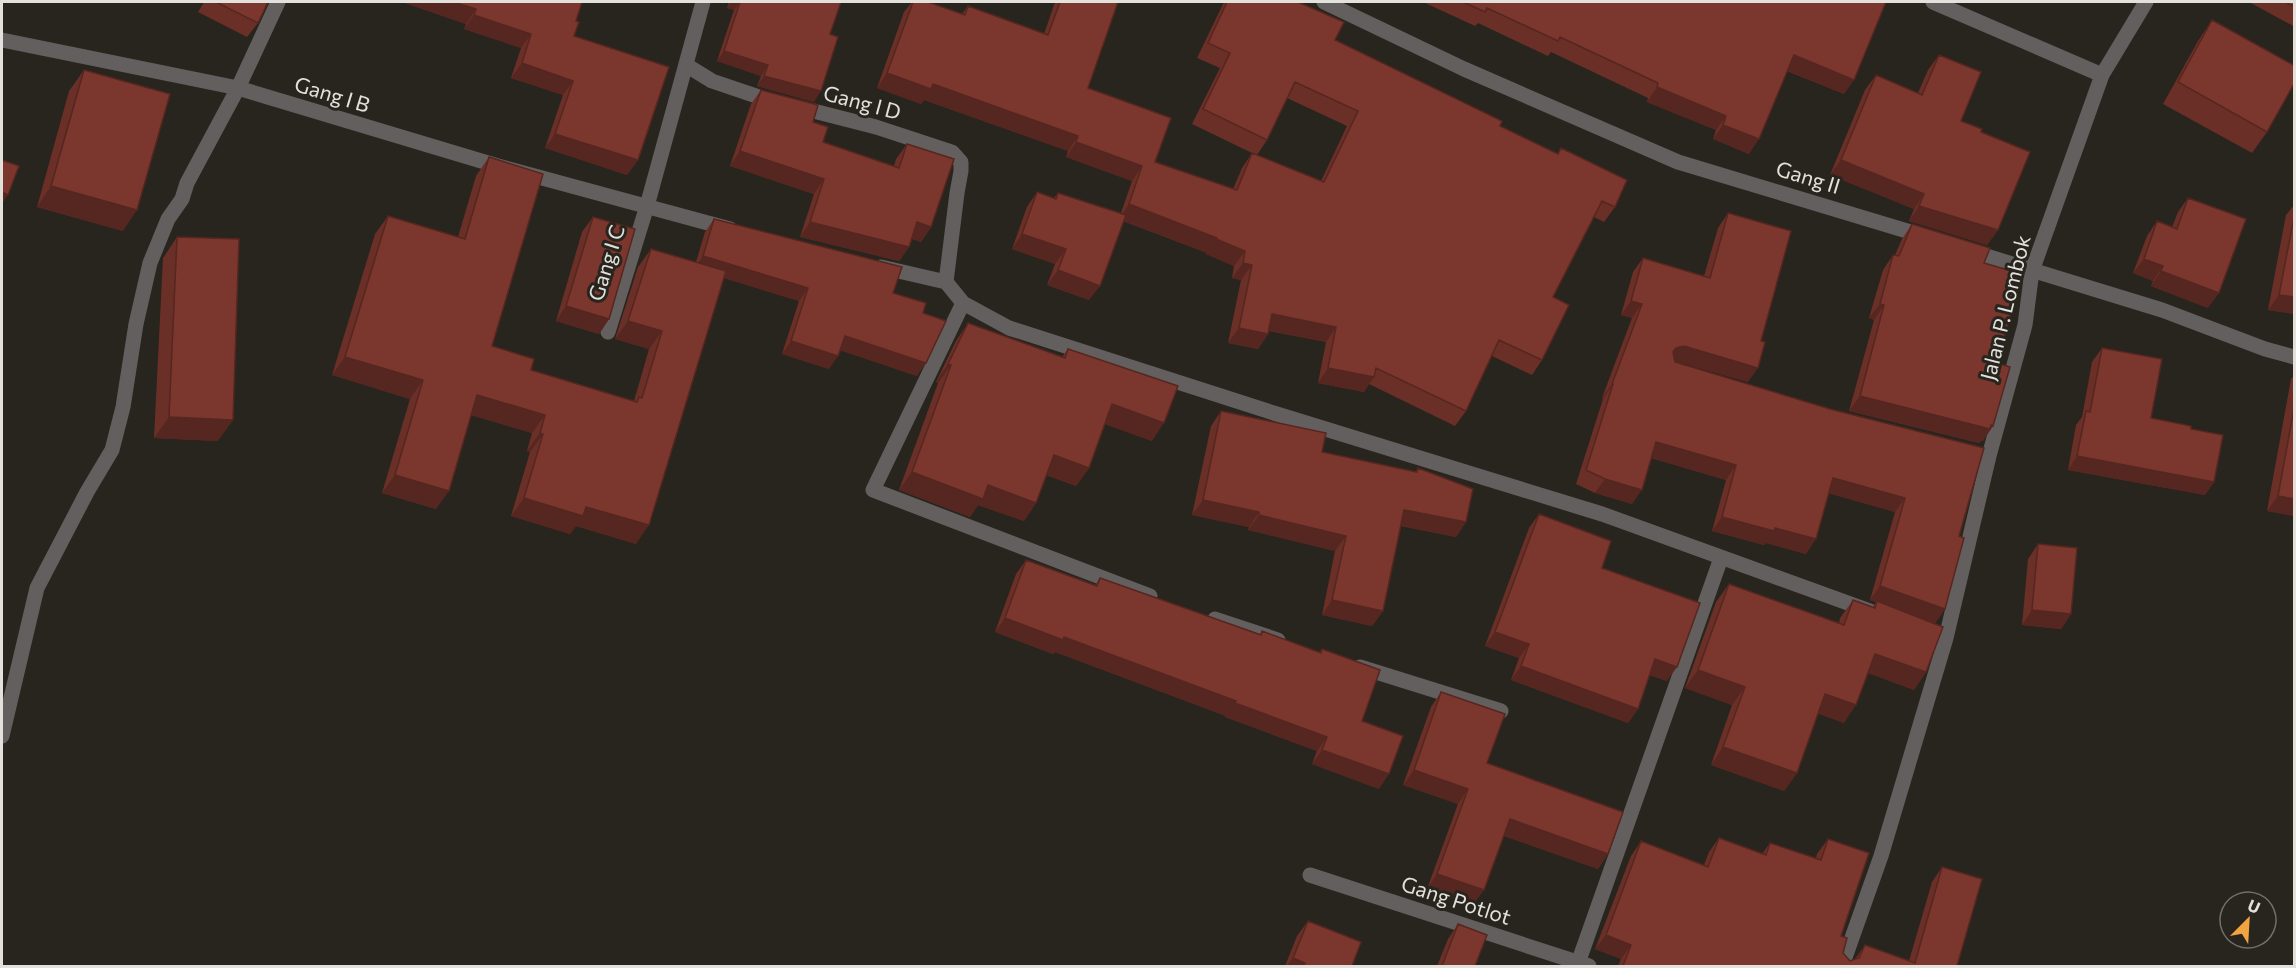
<svg xmlns="http://www.w3.org/2000/svg" width="2296" height="968" font-family="Commissioner,sans-serif">
<rect width="100%" height="100%" fill="#28251e"/>
<g fill="none" stroke-linecap="round" stroke-linejoin="round">
<path stroke="#635f5f" stroke-width="15" d="M 1324,2 L 1464,69 L 1678,162 L 1927,237
M 1933,2 L 2102,75
M 2,40 L 238,88 L 498,166 L 730,229
M 686,65 L 712,81 L 774,102
M 798,107 L 876,127 L 952,152 L 961,162 L 961,171 L 957,193 L 946,282
M 1970,251 L 2162,310 L 2265,349 L 2294,357
M 881,267 L 946,282 L 963,303 L 1009,328 L 1280,415 L 1602,514 L 1870,611
M 963,303 L 873,490 L 1150,596
M 608,332 L 647,206 L 703,2
M 1215,619 L 1278,640
M 1921,629 L 1946,638
M 1360,667 L 1501,711
M 2,736 L 37,588 L 87,492 L 112,450 L 123,407 L 136,324 L 150,263 L 168,219 L 182,199 L 187,183 L 238,88 L 278,2
M 1310,875 L 1589,966
M 1577,966 L 1721,558
M 1842,966 L 1881,856 L 1946,638 L 1989,456 L 2025,325 L 2032,271 L 2102,75 L 2146,2"/>
</g>
<path fill="#6a2f27" fill-rule="evenodd" d="M 204,2 L 268,2 L 258,23 L 247,37 L 198,12 Z
M 402,2 L 576,21 L 574,36 L 638,160 L 627,175 L 545,148 L 563,95 L 511,78 L 521,48 L 464,29 L 466,24 Z
M 729,2 L 841,2 L 830,34 L 814,102 L 757,86 L 761,76 L 717,61 L 734,10 L 727,8 Z
M 912,2 L 928,2 L 962,14 L 968,6 L 1044,34 L 1055,2 L 1118,2 L 1088,88 L 1155,162 L 1233,189 L 1242,168 L 1252,153 L 1192,124 L 1220,68 L 1197,58 L 1224,2 L 1298,2 L 1335,40 L 1500,126 L 1557,154 L 1561,148 L 1615,207 L 1604,222 L 1594,217 L 1553,297 L 1542,360 L 1532,375 L 1492,356 L 1466,411 L 1455,426 L 1369,384 L 1364,392 L 1318,383 L 1326,342 L 1269,331 L 1268,334 L 1258,349 L 1228,343 L 1241,280 L 1232,278 L 1234,266 L 1206,254 L 1207,253 L 1123,221 L 1089,300 L 1047,285 L 1055,264 L 1012,249 L 1027,207 L 1037,192 L 1054,198 L 1058,193 L 1121,213 L 1132,181 L 1066,157 L 1068,151 L 924,100 L 921,104 L 877,88 L 904,12 ZM 1287,98 L 1347,126 L 1321,181 L 1257,155 L 1267,140 Z
M 1423,2 L 1886,2 L 1844,94 L 1787,71 L 1749,154 L 1713,139 L 1716,130 L 1647,102 L 1648,98 L 1551,52 L 1548,56 L 1478,23 L 1475,26 Z
M 2249,2 L 2295,2 L 2295,27 Z
M 2212,20 L 2267,132 L 2252,153 L 2163,104 L 2198,41 Z
M 1939,55 L 1961,121 L 1981,132 L 1998,230 L 1987,245 L 1909,221 L 1914,209 L 1830,175 L 1865,90 L 1876,75 L 1918,93 L 1928,70 Z
M 84,70 L 123,231 L 37,207 L 69,91 Z
M 761,90 L 813,122 L 823,142 L 894,166 L 896,159 L 907,144 L 931,227 L 921,242 L 912,239 L 909,247 L 899,261 L 800,237 L 814,194 L 730,166 L 751,104 Z
M 489,157 L 492,346 L 531,370 L 634,401 L 649,349 L 615,339 L 638,267 L 651,249 L 696,262 L 705,232 L 714,219 L 893,293 L 923,313 L 917,376 L 840,350 L 829,369 L 782,354 L 799,301 L 724,278 L 636,544 L 576,526 L 570,534 L 511,516 L 530,452 L 527,451 L 532,433 L 471,415 L 436,509 L 382,493 L 410,399 L 332,375 L 375,234 L 388,216 L 458,237 L 476,176 Z
M 2188,198 L 2208,308 L 2151,286 L 2153,281 L 2133,273 L 2147,236 L 2157,221 L 2172,227 L 2178,212 Z
M 2295,204 L 2295,314 L 2268,310 L 2286,215 Z
M 1728,213 L 1748,382 L 1674,361 L 1675,362 L 1830,409 L 1984,448 L 1935,623 L 1926,672 L 1914,690 L 1868,673 L 1844,723 L 1818,713 L 1797,773 L 1784,791 L 1711,765 L 1732,705 L 1685,688 L 1716,602 L 1729,584 L 1839,623 L 1840,618 L 1853,600 L 1873,607 L 1876,602 L 1870,600 L 1895,512 L 1829,493 L 1806,554 L 1766,543 L 1764,545 L 1712,531 L 1726,480 L 1651,458 L 1632,504 L 1595,493 L 1576,484 L 1603,399 L 1602,398 L 1632,318 L 1621,315 L 1633,272 L 1643,258 L 1704,276 L 1718,228 Z
M 593,217 L 609,319 L 599,334 L 556,321 L 582,232 Z
M 1912,224 L 1984,263 L 1997,363 L 1983,441 L 1981,441 L 1979,443 L 1849,411 L 1874,320 L 1869,318 L 1883,270 L 1893,255 L 1895,255 L 1902,239 Z
M 177,237 L 218,441 L 154,438 L 163,258 Z
M 968,323 L 1062,357 L 1068,349 L 1152,441 L 1105,424 L 1089,468 L 1076,486 L 1046,475 L 1036,503 L 1024,521 L 978,505 L 970,517 L 899,490 L 938,383 L 936,382 L 956,341 Z
M 2102,348 L 2151,418 L 2214,482 L 2205,495 L 2068,470 L 2076,425 L 2082,417 L 2092,362 Z
M 2295,374 L 2295,516 L 2267,511 L 2291,379 Z
M 1221,411 L 1322,452 L 1415,472 L 1418,468 L 1466,522 L 1456,537 L 1401,526 L 1383,611 L 1372,626 L 1322,615 L 1335,551 L 1248,530 L 1249,527 L 1192,515 L 1211,426 Z
M 1539,514 L 1667,681 L 1650,675 L 1638,709 L 1628,723 L 1511,680 L 1519,658 L 1485,646 L 1529,528 Z
M 2038,544 L 2071,614 L 2061,629 L 2022,625 L 2028,559 Z
M 1026,560 L 1095,585 L 1100,578 L 1260,634 L 1262,631 L 1319,652 L 1322,649 L 1362,721 L 1379,789 L 1312,764 L 1317,751 L 1225,717 L 1226,716 L 1055,652 L 1053,654 L 995,632 L 1016,574 Z
M 1441,692 L 1487,763 L 1608,854 L 1598,869 L 1504,836 L 1473,905 L 1427,889 L 1458,804 L 1403,785 L 1431,707 Z
M 1719,838 L 1762,854 L 1770,843 L 1816,858 L 1817,854 L 1828,839 L 1843,953 L 1850,961 L 1855,959 L 1865,945 L 1909,961 L 1932,882 L 1942,867 L 1957,966 L 1618,966 L 1621,959 L 1595,949 L 1631,856 L 1641,841 L 1704,865 L 1709,852 Z
M 1308,921 L 1352,966 L 1285,966 L 1297,936 Z
M 1458,924 L 1475,966 L 1437,966 L 1448,939 Z"/>
<path fill="#562620" d="M 402,2 L 453,2 L 476,9 L 466,24 Z
M 731,2 L 740,2 L 734,10 L 727,8 Z
M 474,15 L 531,34 L 521,48 L 464,29 Z
M 724,51 L 768,65 L 761,76 L 717,61 Z
M 1794,55 L 1854,80 L 1844,94 L 1784,69 Z
M 522,63 L 573,81 L 563,95 L 511,78 Z
M 887,73 L 933,84 L 1078,136 L 1068,151 L 924,100 L 921,104 L 877,88 Z
M 764,76 L 821,91 L 814,102 L 757,86 Z
M 1657,87 L 1726,116 L 1716,130 L 1647,102 Z
M 1723,125 L 1759,139 L 1749,154 L 1713,139 Z
M 555,134 L 638,160 L 627,175 L 545,148 Z
M 1076,142 L 1142,166 L 1132,181 L 1066,157 Z
M 740,151 L 824,179 L 814,194 L 730,166 Z
M 1841,160 L 1924,194 L 1914,209 L 1830,175 Z
M 51,186 L 137,210 L 123,231 L 37,207 Z
M 2,192 L 8,195 L 2,204 Z
M 1129,204 L 1217,238 L 1207,253 L 1119,219 Z
M 1919,206 L 1998,230 L 1987,245 L 1909,221 Z
M 810,222 L 909,247 L 899,261 L 800,237 Z
M 917,222 L 931,227 L 921,242 L 907,237 Z
M 1022,234 L 1066,249 L 1055,264 L 1012,249 Z
M 1216,239 L 1245,251 L 1234,266 L 1206,254 Z
M 703,256 L 808,288 L 799,301 L 694,269 Z
M 2144,259 L 2163,266 L 2153,281 L 2133,273 Z
M 1243,263 L 1252,265 L 1241,280 L 1232,278 Z
M 1058,270 L 1100,286 L 1089,300 L 1047,285 Z
M 2161,271 L 2219,293 L 2208,308 L 2151,286 Z
M 2279,295 L 2295,297 L 2295,314 L 2268,310 Z
M 1631,301 L 1642,304 L 1632,318 L 1621,315 Z
M 1880,304 L 1884,305 L 1874,320 L 1869,318 Z
M 566,306 L 609,319 L 599,334 L 556,321 Z
M 1272,314 L 1336,327 L 1326,342 L 1262,329 Z
M 628,321 L 662,331 L 649,349 L 615,339 Z
M 1239,328 L 1268,334 L 1258,349 L 1228,343 Z
M 845,336 L 926,363 L 917,376 L 836,349 Z
M 791,341 L 838,356 L 829,369 L 782,354 Z
M 1684,346 L 1758,368 L 1748,382 L 1674,361 L 1666,363 L 1676,348 Z
M 345,357 L 423,380 L 410,399 L 332,375 Z
M 948,364 L 951,365 L 938,383 L 936,382 Z
M 1328,368 L 1374,377 L 1364,392 L 1318,383 Z
M 1612,384 L 1613,384 L 1603,399 L 1602,398 Z
M 477,395 L 545,415 L 532,433 L 464,413 Z
M 1860,396 L 1991,425 L 1993,426 L 1983,441 L 1981,441 L 1979,443 L 1849,411 Z
M 1112,404 L 1164,423 L 1152,441 L 1099,422 Z
M 169,417 L 233,420 L 218,441 L 154,438 Z
M 540,433 L 543,434 L 530,452 L 527,451 Z
M 1656,442 L 1736,465 L 1726,480 L 1646,456 Z
M 1054,455 L 1089,468 L 1076,486 L 1041,473 Z
M 2077,456 L 2214,482 L 2205,495 L 2068,470 Z
M 912,472 L 988,485 L 1036,503 L 1024,521 L 978,505 L 970,517 L 899,490 Z
M 395,475 L 449,491 L 436,509 L 382,493 Z
M 1833,478 L 1905,498 L 1895,512 L 1823,492 Z
M 1605,479 L 1642,490 L 1632,504 L 1595,493 Z
M 2278,496 L 2295,499 L 2295,516 L 2267,511 Z
M 524,498 L 586,507 L 649,525 L 636,544 L 576,526 L 570,534 L 511,516 Z
M 1203,500 L 1259,512 L 1249,527 L 1192,515 Z
M 1404,510 L 1466,522 L 1456,537 L 1394,524 Z
M 1259,515 L 1346,536 L 1335,551 L 1248,530 Z
M 1722,517 L 1775,528 L 1816,539 L 1806,554 L 1766,543 L 1764,545 L 1712,531 Z
M 1880,586 L 1945,609 L 1935,624 L 1870,600 Z
M 1332,600 L 1383,611 L 1372,626 L 1322,615 Z
M 2032,610 L 2071,614 L 2061,629 L 2022,625 Z
M 1005,618 L 1064,637 L 1236,701 L 1226,716 L 1055,652 L 1053,654 L 995,632 Z
M 1495,632 L 1529,644 L 1519,658 L 1485,646 Z
M 1875,654 L 1926,672 L 1914,690 L 1863,671 Z
M 1655,659 L 1677,667 L 1667,681 L 1645,674 Z
M 1521,666 L 1638,709 L 1628,723 L 1511,680 Z
M 1698,670 L 1745,687 L 1732,705 L 1685,688 Z
M 1825,694 L 1856,705 L 1844,723 L 1813,712 Z
M 1235,703 L 1327,737 L 1317,751 L 1225,717 Z
M 1723,747 L 1797,773 L 1784,791 L 1711,765 Z
M 1322,750 L 1389,774 L 1379,789 L 1312,764 Z
M 1414,770 L 1468,789 L 1458,804 L 1403,785 Z
M 1510,819 L 1608,854 L 1598,869 L 1499,834 Z
M 1437,874 L 1484,890 L 1473,905 L 1427,889 Z
M 1606,935 L 1631,945 L 1621,959 L 1595,949 Z
M 1293,958 L 1305,963 L 1303,966 L 1287,966 Z"/>
<path fill="#7b372d" stroke="#562620" stroke-width="1.5" d="M 216,2 L 268,2 L 258,23 Z
M 453,2 L 582,2 L 576,21 L 579,22 L 574,36 L 669,67 L 638,160 L 555,134 L 573,81 L 522,63 L 531,34 L 474,15 L 476,9 Z
M 740,2 L 841,2 L 830,34 L 838,37 L 821,91 L 764,76 L 768,65 L 724,51 Z
M 913,2 L 928,2 L 965,15 L 968,6 L 1048,35 L 1060,2 L 1118,2 L 1088,88 L 1171,118 L 1155,162 L 1237,190 L 1252,153 L 1324,182 L 1358,111 L 1295,82 L 1267,140 L 1203,109 L 1230,53 L 1208,43 L 1227,2 L 1298,2 L 1344,22 L 1335,40 L 1502,121 L 1500,126 L 1558,154 L 1561,148 L 1627,180 L 1615,207 L 1602,201 L 1553,297 L 1569,305 L 1542,360 L 1499,340 L 1466,411 L 1376,368 L 1374,377 L 1328,368 L 1336,327 L 1272,314 L 1268,334 L 1239,328 L 1252,265 L 1243,263 L 1245,251 L 1216,239 L 1217,238 L 1129,204 L 1142,166 L 1076,142 L 1078,136 L 933,84 L 931,89 L 887,73 Z
M 1463,2 L 1886,2 L 1854,80 L 1794,55 L 1759,139 L 1723,125 L 1726,116 L 1657,87 L 1658,83 L 1560,37 L 1558,41 L 1487,8 L 1485,12 Z
M 2285,2 L 2295,2 L 2295,7 Z
M 2212,20 L 2295,66 L 2295,82 L 2267,132 L 2178,82 Z
M 1939,55 L 1981,72 L 1961,121 L 1982,129 L 1981,132 L 2030,152 L 1998,230 L 1919,206 L 1924,194 L 1841,160 L 1876,75 L 1922,95 Z
M 84,70 L 170,94 L 137,210 L 51,186 Z
M 761,90 L 818,105 L 813,122 L 828,127 L 823,142 L 899,168 L 907,144 L 954,159 L 931,227 L 917,222 L 909,247 L 810,222 L 824,179 L 740,151 Z
M 489,157 L 543,174 L 492,346 L 534,359 L 531,370 L 637,402 L 639,397 L 642,398 L 662,331 L 628,321 L 651,249 L 726,271 L 649,525 L 586,507 L 583,516 L 524,498 L 543,434 L 540,433 L 545,415 L 477,395 L 449,491 L 395,475 L 423,380 L 345,357 L 388,216 L 465,239 Z
M 2,160 L 19,166 L 8,195 L 2,192 Z
M 1037,192 L 1056,199 L 1058,193 L 1126,215 L 1100,286 L 1058,270 L 1066,249 L 1022,234 Z
M 2188,198 L 2246,219 L 2219,293 L 2161,271 L 2163,266 L 2144,259 L 2157,221 L 2177,229 Z
M 2295,212 L 2295,297 L 2279,295 Z
M 1728,213 L 1791,231 L 1761,341 L 1765,342 L 1758,368 L 1684,346 L 1676,348 L 1673,352 L 1675,362 L 1830,409 L 1984,448 L 1959,536 L 1964,538 L 1945,609 L 1880,586 L 1905,498 L 1833,478 L 1816,539 L 1775,528 L 1774,531 L 1722,517 L 1736,465 L 1656,442 L 1642,490 L 1605,479 L 1586,470 L 1613,384 L 1612,384 L 1642,304 L 1631,301 L 1643,258 L 1710,278 Z
M 593,217 L 635,229 L 609,319 L 566,306 Z
M 714,219 L 902,267 L 893,293 L 926,303 L 923,313 L 946,321 L 926,363 L 845,336 L 838,356 L 791,341 L 808,288 L 703,256 Z
M 1912,224 L 1990,248 L 1984,263 L 2022,274 L 1997,363 L 2010,367 L 1993,426 L 1991,425 L 1990,429 L 1860,396 L 1884,305 L 1880,304 L 1893,255 L 1899,256 Z
M 177,237 L 239,239 L 233,420 L 169,417 Z
M 968,323 L 1065,358 L 1068,349 L 1178,386 L 1164,423 L 1112,404 L 1089,468 L 1054,455 L 1036,503 L 988,485 L 983,499 L 912,472 L 951,365 L 948,364 Z
M 2102,348 L 2162,359 L 2151,418 L 2191,426 L 2191,429 L 2223,435 L 2214,482 L 2077,456 L 2086,411 L 2090,412 Z
M 2295,403 L 2295,499 L 2278,496 Z
M 1221,411 L 1326,433 L 1322,452 L 1417,472 L 1418,468 L 1473,489 L 1466,522 L 1404,510 L 1383,611 L 1332,600 L 1346,536 L 1259,515 L 1259,512 L 1203,500 Z
M 1539,514 L 1611,541 L 1602,568 L 1700,603 L 1677,667 L 1655,659 L 1638,709 L 1521,666 L 1529,644 L 1495,632 Z
M 2038,544 L 2077,548 L 2071,614 L 2032,610 Z
M 1026,560 L 1097,586 L 1100,578 L 1261,635 L 1262,631 L 1321,653 L 1322,649 L 1380,670 L 1362,721 L 1403,736 L 1389,774 L 1322,750 L 1327,737 L 1235,703 L 1236,701 L 1064,637 L 1063,640 L 1005,618 Z
M 1729,584 L 1844,625 L 1853,600 L 1875,608 L 1877,601 L 1943,627 L 1926,672 L 1875,654 L 1856,705 L 1825,694 L 1797,773 L 1723,747 L 1745,687 L 1698,670 Z
M 1441,692 L 1505,714 L 1487,763 L 1623,812 L 1608,854 L 1510,819 L 1484,890 L 1437,874 L 1468,789 L 1414,770 Z
M 1719,838 L 1766,855 L 1770,843 L 1821,860 L 1828,839 L 1869,853 L 1841,936 L 1847,938 L 1843,953 L 1850,961 L 1859,958 L 1865,945 L 1915,963 L 1942,867 L 1982,879 L 1957,966 L 1623,966 L 1631,945 L 1606,935 L 1641,841 L 1708,867 Z
M 1308,921 L 1361,942 L 1352,966 L 1304,966 L 1305,963 L 1293,958 Z
M 1458,924 L 1487,935 L 1475,966 L 1442,966 Z"/>
<g text-anchor="middle" stroke-width="6" stroke-linejoin="round" paint-order="stroke">
<g font-size="21" fill="#e2e1dc" stroke="#28251e">
<text transform="translate(332 95) rotate(17)" y="7">Gang I B</text>
<text transform="translate(862 103) rotate(15)" y="7">Gang I D</text>
<text transform="translate(1808 178) rotate(17)" y="7">Gang II</text>
<text transform="translate(607 263) rotate(-73)" y="7">Gang I C</text>
<text transform="translate(2006 308) rotate(-76)" y="7">Jalan P. Lombok</text>
<text transform="translate(1456 901) rotate(18)" y="7">Gang Potlot</text>
</g>
</g>
<rect width="2296" height="968" fill="none" stroke="#e2e1dc" stroke-width="6"/>
<g transform="translate(2248 920) rotate(24)"><circle r="28" fill="#28251e" stroke="#72706a" stroke-width="1.5"/>
<path d="M0-4.5L10 22L0 15L-10 22Z" fill="#f1a540"/>
<text y="-9" font-size="16" font-weight="bold" text-anchor="middle" fill="#e2e1dc">U</text>
</g>
</svg>
